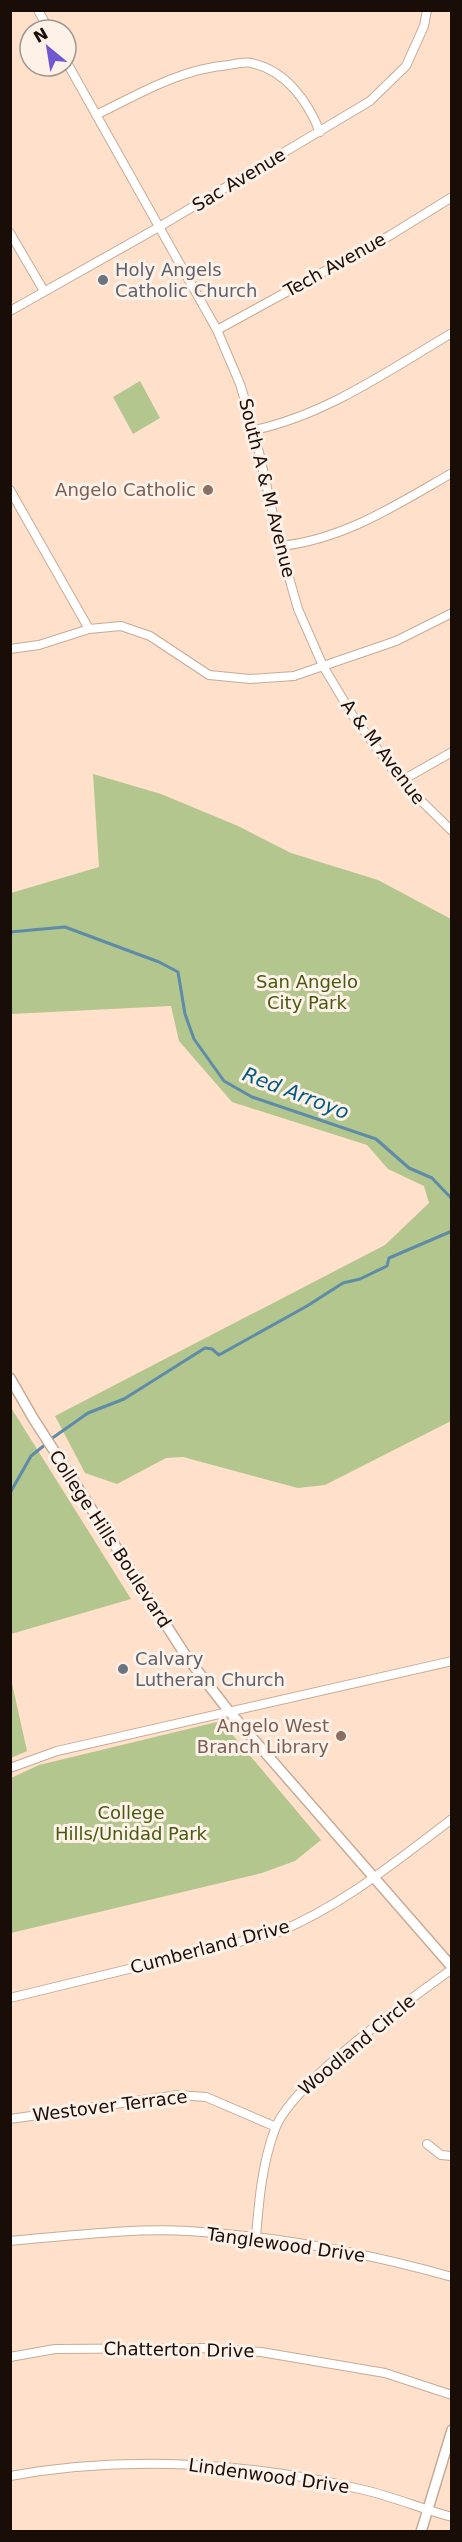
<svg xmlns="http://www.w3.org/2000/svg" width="462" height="2542" font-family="'DejaVu Sans',sans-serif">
<rect width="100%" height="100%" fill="#ffe0ca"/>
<path fill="#b2c68e" d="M 140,381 L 160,418 L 133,434 L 113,397 Z
M 93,774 L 161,794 L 238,826 L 291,853 L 378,880 L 451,919 L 451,1421 L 325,1485 L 298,1488 L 183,1457 L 166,1458 L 117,1484 L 85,1473 L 55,1416 L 385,1245 L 429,1203 L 424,1186 L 388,1169 L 367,1145 L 232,1102 L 179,1041 L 171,1006 L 11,1014 L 11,893 L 99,867 Z
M 10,1406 L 131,1599 L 11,1634 L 10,1634 Z
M 11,1679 L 27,1751 L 11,1758 L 10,1758 Z
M 221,1721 L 321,1840 L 295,1861 L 262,1873 L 11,1933 L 11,1778 L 39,1765 Z"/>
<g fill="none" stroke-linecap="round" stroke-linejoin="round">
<path stroke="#5d8ba8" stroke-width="3" d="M 10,932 L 65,927 L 159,962 L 178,972 L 185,1014 L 194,1039 L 224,1081 L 252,1097 L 376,1139 L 409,1168 L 432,1178 L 452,1199
M 51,1439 L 88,1413 L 124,1399 L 205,1348 L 212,1349 L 219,1355 L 307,1306 L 343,1283 L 360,1279 L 387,1266 L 389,1258 L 452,1231
M 10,1493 L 31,1456 L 46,1444"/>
<defs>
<path id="minor" d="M 38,10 L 49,30
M 66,61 L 217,330 L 240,384 L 254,430 L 280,546 L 298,609 L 323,666 L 353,716 L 401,781 L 452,831
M 96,115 C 139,94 180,69 229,65 C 235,64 245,61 251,63 C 286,70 308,102 320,132
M 10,233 L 44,291
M 10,311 L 159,227 L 370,101 L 406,66 L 424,26 L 427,10
M 217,330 L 389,236 L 452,197
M 254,430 C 326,415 389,370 452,333
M 10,490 L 89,629
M 280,546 C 343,540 398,504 452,473
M 10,649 L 39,645 L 89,629 L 121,626 L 150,636 L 209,675 L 250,679 L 294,676 L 396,641 L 452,613
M 401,781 L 452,752
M 10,1768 L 57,1751 L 452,1661
M 10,1998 L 276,1933 C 342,1906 395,1862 452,1819
M 10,2119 L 178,2095 L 206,2097 L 276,2127
M 427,2144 L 441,2155 L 452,2156
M 256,2237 C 259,2200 262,2164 275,2129 C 292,2083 409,2000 452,1969
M 10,2241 C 69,2236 129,2228 188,2231 C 277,2236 366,2253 452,2277
M 10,2357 L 55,2349 L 203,2348 L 261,2352 L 385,2373 L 452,2395
M 10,2476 C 126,2455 250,2462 364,2490 C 394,2497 422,2509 452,2517"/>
<path id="tertiary" d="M 10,1378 L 33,1418 L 186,1656 L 228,1710 L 452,1967
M 421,2532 L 452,2430"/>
</defs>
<use href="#minor" stroke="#c8aa95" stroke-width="10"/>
<use href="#tertiary" stroke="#c8aa95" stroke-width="12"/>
<use href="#minor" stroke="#fff" stroke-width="8"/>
<use href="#tertiary" stroke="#fff" stroke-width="9"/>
</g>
<g fill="#6b7280" stroke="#fef1e8" stroke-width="2">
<circle cx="103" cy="280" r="6"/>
<circle cx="123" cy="1669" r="6"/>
</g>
<g fill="#8d6e63" stroke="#fef1e8" stroke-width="2">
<circle cx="208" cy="490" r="6"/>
<circle cx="341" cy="1736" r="6"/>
</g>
<g text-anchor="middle" stroke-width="6" stroke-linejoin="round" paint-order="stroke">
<g font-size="18" fill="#180e07" stroke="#fef1e8">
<text transform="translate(239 180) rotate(-31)" y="6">Sac Avenue</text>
<text transform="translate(335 265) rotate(-29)" y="6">Tech Avenue</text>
<text transform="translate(267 488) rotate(76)" y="6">South A &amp; M Avenue</text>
<text transform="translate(383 752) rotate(53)" y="6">A &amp; M Avenue</text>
<text transform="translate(110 1539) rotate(57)" y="6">College Hills Boulevard</text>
<text transform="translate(210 1947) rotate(-15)" y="6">Cumberland Drive</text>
<text transform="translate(357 2045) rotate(-40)" y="6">Woodland Circle</text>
<text transform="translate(110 2106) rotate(-7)" y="6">Westover Terrace</text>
<text transform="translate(286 2245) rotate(8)" y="6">Tanglewood Drive</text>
<text transform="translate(179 2350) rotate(1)" y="6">Chatterton Drive</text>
<text transform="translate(269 2476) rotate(8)" y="6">Lindenwood Drive</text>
</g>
<g font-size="18" fill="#5b616d" stroke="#fef1e8" text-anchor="start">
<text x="115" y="276">Holy Angels<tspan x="115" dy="21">Catholic Church</tspan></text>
<text x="135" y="1665">Calvary<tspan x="135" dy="21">Lutheran Church</tspan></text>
</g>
<g font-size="18" fill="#785e54" stroke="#fef1e8" text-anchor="end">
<text x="196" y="496">Angelo Catholic</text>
<text x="329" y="1732">Angelo West<tspan x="329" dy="21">Branch Library</tspan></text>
</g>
<g font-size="18" fill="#455a0f" stroke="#fef1e8">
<text x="307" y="988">San Angelo<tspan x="307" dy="21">City Park</tspan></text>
<text x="131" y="1819">College<tspan x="131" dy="21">Hills/Unidad Park</tspan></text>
</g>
<g font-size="20" font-style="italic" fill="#005c86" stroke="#fef1e8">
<text transform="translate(296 1093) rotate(21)" y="7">Red Arroyo</text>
</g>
</g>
<rect width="462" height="2542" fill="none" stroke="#180e07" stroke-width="24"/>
<g transform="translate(48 48) rotate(330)"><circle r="28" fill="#fef1e8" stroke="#a2968e" stroke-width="1.5"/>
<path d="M0-4.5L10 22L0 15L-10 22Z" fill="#7057d1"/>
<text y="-9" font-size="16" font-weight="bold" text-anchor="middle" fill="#180e07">N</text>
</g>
</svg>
